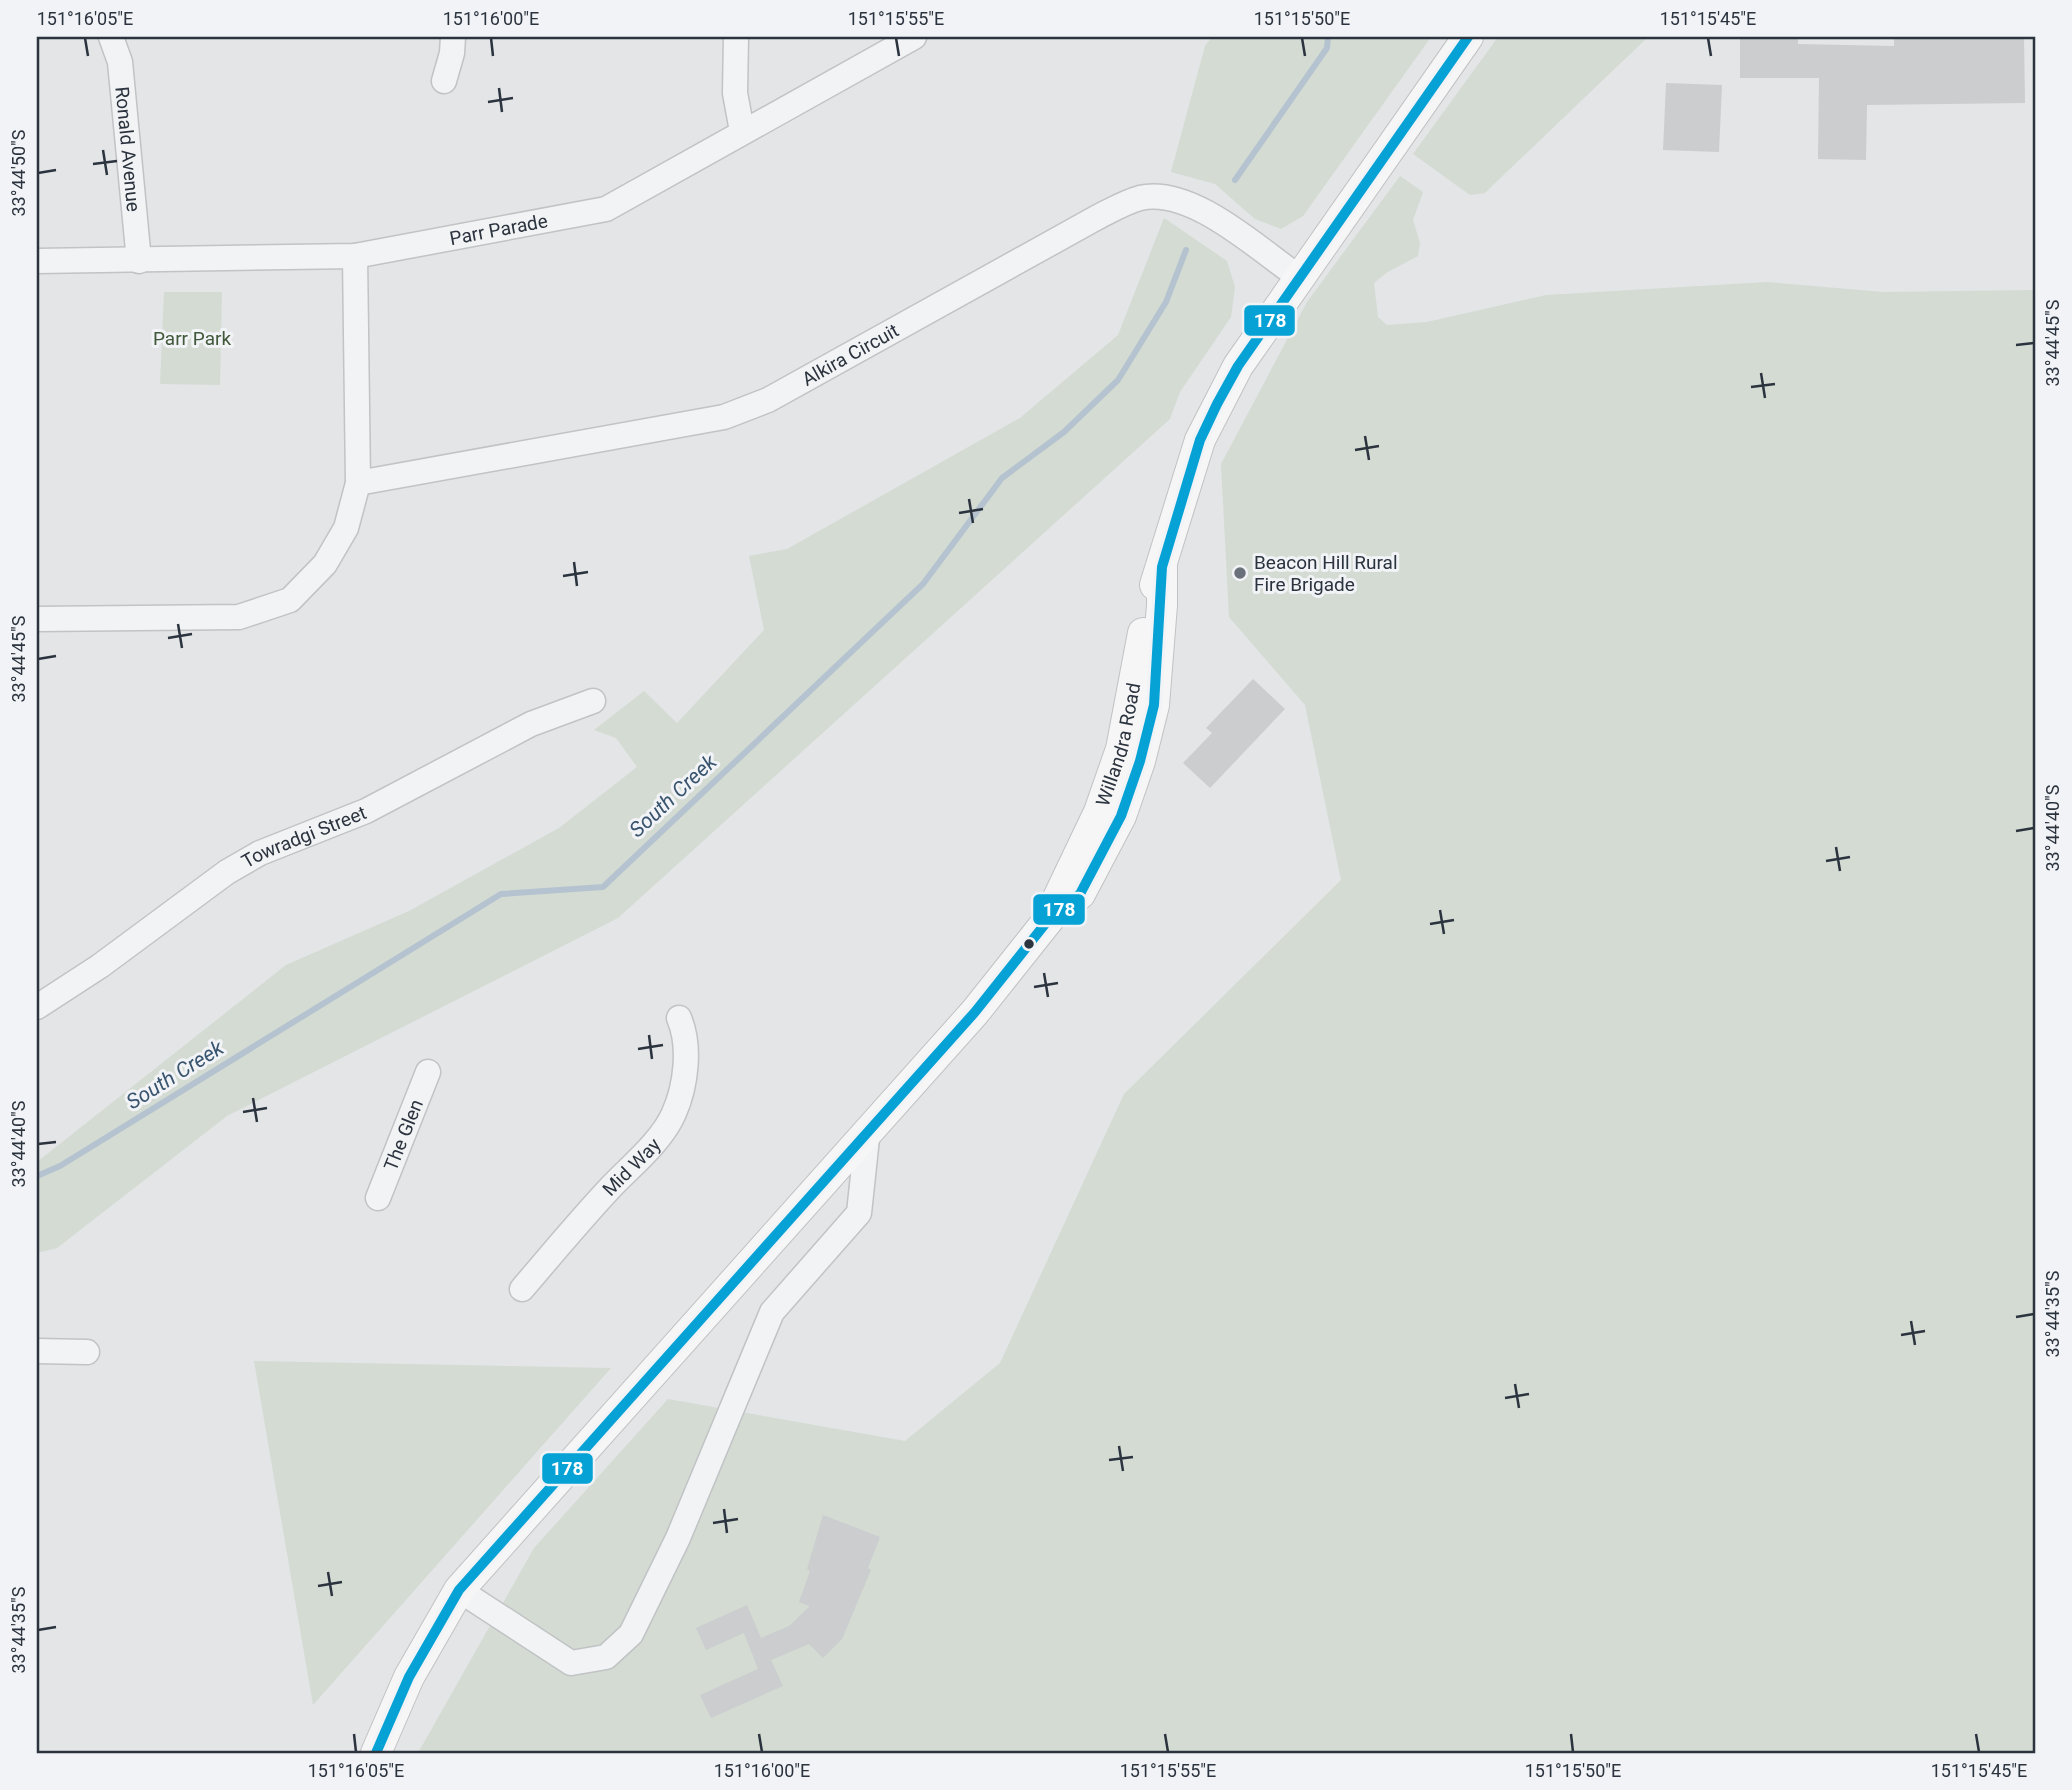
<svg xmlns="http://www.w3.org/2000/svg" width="2072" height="1790" font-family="Roboto,sans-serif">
<rect width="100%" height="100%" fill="#e3e5e7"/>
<path fill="#d4dbd3" d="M 1212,37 L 1431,37 L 1303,216 L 1281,229 L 1255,219 L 1215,184 L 1171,172 L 1205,46 Z
M 1498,37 L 1648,37 L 1492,186 L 1485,193 L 1470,195 L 1413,154 Z
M 1400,176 L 1423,192 L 1413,220 L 1420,243 L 1418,256 L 1386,273 L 1374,283 L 1378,317 L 1387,325 L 1427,322 L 1546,295 L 1767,282 L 1883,292 L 2035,290 L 2035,1753 L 418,1753 L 534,1548 L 668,1399 L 905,1441 L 1000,1363 L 1124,1094 L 1341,880 L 1305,705 L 1229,617 L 1221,464 L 1307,302 Z
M 1164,218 L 1227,261 L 1235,287 L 1231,317 L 1180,392 L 1170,419 L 618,918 L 227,1116 L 57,1248 L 37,1253 L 37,1162 L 286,965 L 409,911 L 559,828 L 637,767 L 616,738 L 594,730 L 644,691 L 677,723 L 764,630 L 749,556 L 787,549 L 1020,418 L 1118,335 Z
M 164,292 L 222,292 L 220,385 L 160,384 Z
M 254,1361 L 611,1368 L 313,1705 Z"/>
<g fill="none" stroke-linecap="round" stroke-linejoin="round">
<path stroke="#b4c3cf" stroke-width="6" d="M 1235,180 L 1327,48 L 1328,37
M 37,1176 L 60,1166 L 501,894 L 603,887 L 923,584 L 1002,478 L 1064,432 L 1118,380 L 1166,302 L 1186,250"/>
</g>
<path fill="#cbcdcf" d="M 1740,37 L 1798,37 L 1798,44 L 1894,46 L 1894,37 L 2024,37 L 2025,103 L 1867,105 L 1866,160 L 1818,159 L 1819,78 L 1740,78 Z
M 1666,83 L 1722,85 L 1719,152 L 1663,150 Z
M 1253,679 L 1285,709 L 1210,788 L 1183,763 L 1212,733 L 1206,728 Z
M 823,1515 L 880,1537 L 868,1568 L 871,1570 L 842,1639 L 823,1658 L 809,1644 L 771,1660 L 783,1686 L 711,1718 L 700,1695 L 758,1669 L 744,1633 L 706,1650 L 696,1628 L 747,1605 L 761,1638 L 789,1626 L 810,1606 L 799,1602 L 810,1571 L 807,1569 Z"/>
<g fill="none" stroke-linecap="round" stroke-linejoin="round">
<defs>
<g id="minor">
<path id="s1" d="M 111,37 L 120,62 L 139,261"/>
<path d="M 736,37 L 735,93 L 742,131"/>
<path d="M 444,81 L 452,53 L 453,37"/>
<path id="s2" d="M 37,261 L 355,256 L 606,209 L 914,37"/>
<path id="s3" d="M 358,483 L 724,417 L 768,400 L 1096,218 C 1110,211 1125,202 1140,198 C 1192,186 1259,250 1300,278"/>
<path d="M 37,619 L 239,617 L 290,600 L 325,564 L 346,528 L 358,483 L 355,256"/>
<path id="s4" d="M 37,1007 L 100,966 L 227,872 L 260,853 L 366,811 L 531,724 L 593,701"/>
<path id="s5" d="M 378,1198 L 428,1072"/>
<path id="s6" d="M 522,1289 C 552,1254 580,1220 611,1187 C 632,1165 662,1141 674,1113 C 686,1086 691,1046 679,1018"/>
<path d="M 37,1351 L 87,1352"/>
<path d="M 459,1590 L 571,1663 L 606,1657 L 631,1634 L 678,1538 L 772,1312 L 859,1213 L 868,1129"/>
</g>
<g id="major">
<path d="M 1155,585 L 1200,440 L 1238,366 L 1468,37"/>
<path id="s7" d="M 1057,900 L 1099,812 L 1121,749 L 1143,633"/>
<path d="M 376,1753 L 409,1677 L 459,1590 L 975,1012 L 1053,914 L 1080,894 L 1121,816 L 1140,761 L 1154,705 L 1162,605 L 1162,567"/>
</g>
</defs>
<use href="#minor" stroke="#c1c3c5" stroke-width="27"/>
<use href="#major" stroke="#c0c2c4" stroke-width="32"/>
<use href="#minor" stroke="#f2f3f4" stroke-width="24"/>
<use href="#major" stroke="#f6f6f6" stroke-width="30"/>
<defs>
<path id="bus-1" d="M 376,1753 L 409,1677 L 459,1590 L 975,1012 L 1053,914 L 1080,894 L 1121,816 L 1140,761 L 1154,705 L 1162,567 L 1200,440 L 1217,404 L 1238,366 L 1468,37"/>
</defs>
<use href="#bus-1" stroke="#f1f3f6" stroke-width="16"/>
<use href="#bus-1" stroke="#06a2d5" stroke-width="10"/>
</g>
<path fill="none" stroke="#2b333f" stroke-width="2.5" d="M 85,38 L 88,56M 491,38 L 493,56M 896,38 L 899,56M 1302,38 L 1305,56M 1708,38 L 1711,56M 499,88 L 502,112M 488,102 L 513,98M 103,150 L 107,175M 93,164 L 117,161M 38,173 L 56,170M 2016,345 L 2034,343M 1761,373 L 1765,398M 1751,387 L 1775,384M 1365,436 L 1369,460M 1355,450 L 1379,446M 969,499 L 973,523M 959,513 L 983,509M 574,562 L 577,586M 563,576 L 588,572M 178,624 L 182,648M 168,638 L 192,634M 38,659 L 56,656M 2016,831 L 2034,828M 1836,847 L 1840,871M 1826,861 L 1850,857M 1440,910 L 1444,934M 1430,924 L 1454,920M 1044,973 L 1048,997M 1034,987 L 1058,983M 649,1035 L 652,1059M 638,1049 L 663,1045M 253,1098 L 257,1122M 243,1112 L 267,1108M 38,1144 L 56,1142M 2016,1317 L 2034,1314M 1911,1321 L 1915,1345M 1901,1335 L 1925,1331M 1515,1384 L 1519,1408M 1505,1398 L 1529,1394M 1119,1446 L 1123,1471M 1109,1460 L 1133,1457M 724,1509 L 727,1533M 713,1523 L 738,1519M 328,1572 L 332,1596M 318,1586 L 342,1582M 38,1630 L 56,1627M 354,1734 L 356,1752M 759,1734 L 762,1752M 1165,1734 L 1168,1752M 1571,1734 L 1573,1752M 1976,1734 L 1979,1752"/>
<circle fill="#6b717a" stroke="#f1f3f6" stroke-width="2.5" cx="1240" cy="573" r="7"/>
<circle fill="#2b333f" stroke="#f1f3f6" stroke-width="2.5" cx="1029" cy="944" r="6"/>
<g text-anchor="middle" stroke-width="6" stroke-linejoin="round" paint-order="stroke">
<g font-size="19" fill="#2b333f" stroke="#f1f3f6">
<text dy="7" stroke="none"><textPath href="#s1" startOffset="114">Ronald Avenue</textPath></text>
<text dy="7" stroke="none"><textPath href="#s2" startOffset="464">Parr Parade</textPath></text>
<text dy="7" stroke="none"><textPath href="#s3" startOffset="513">Alkira Circuit</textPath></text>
<text dy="7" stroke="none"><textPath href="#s7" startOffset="168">Willandra Road</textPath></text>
<text dy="7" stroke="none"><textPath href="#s4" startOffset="318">Towradgi Street</textPath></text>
<text dy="7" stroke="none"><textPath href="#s5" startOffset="68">The Glen</textPath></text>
<text dy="7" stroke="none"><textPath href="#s6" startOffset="164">Mid Way</textPath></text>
</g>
<g font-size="19" fill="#41593a" stroke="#f1f3f6">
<text x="192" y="345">Parr Park</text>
</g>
<g font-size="19" fill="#2b333f" stroke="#f1f3f6" text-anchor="start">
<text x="1254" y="569">Beacon Hill Rural<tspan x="1254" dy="22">Fire Brigade</tspan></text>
</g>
<g font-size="21" font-style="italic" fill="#39546f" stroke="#f1f3f6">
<text transform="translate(673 796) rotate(-43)" y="7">South Creek</text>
<text transform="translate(175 1075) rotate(-32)" y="7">South Creek</text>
</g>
</g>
<g stroke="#f1f3f6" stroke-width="2.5">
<rect x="1243" y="304" width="53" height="33" rx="7" fill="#06a2d5"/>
<rect x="1032" y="893" width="54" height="33" rx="7" fill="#06a2d5"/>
<rect x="541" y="1452" width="53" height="33" rx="7" fill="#06a2d5"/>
</g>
<g font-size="19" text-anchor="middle" font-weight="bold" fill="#fff">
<text x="1270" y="327">178</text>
<text x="1059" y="916">178</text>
<text x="567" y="1475">178</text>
</g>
<rect width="2072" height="1790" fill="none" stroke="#f1f3f6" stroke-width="77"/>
<rect x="38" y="38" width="1996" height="1714" fill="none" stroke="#2b333f" stroke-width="2.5"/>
<g font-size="18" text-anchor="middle" fill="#2b333f">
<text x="85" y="25">151°16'05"E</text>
<text x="491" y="25">151°16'00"E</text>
<text x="896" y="25">151°15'55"E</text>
<text x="1302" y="25">151°15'50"E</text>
<text x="1708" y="25">151°15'45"E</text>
<text transform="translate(19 173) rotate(-90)" y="6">33°44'50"S</text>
<text transform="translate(2053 343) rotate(-90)" y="6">33°44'45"S</text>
<text transform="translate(19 659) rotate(-90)" y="6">33°44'45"S</text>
<text transform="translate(2053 828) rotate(-90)" y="6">33°44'40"S</text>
<text transform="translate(19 1144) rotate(-90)" y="6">33°44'40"S</text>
<text transform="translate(2053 1314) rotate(-90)" y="6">33°44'35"S</text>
<text transform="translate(19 1630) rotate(-90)" y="6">33°44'35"S</text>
<text x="356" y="1777">151°16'05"E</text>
<text x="762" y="1777">151°16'00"E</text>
<text x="1168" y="1777">151°15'55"E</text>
<text x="1573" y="1777">151°15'50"E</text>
<text x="1979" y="1777">151°15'45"E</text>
</g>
</svg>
